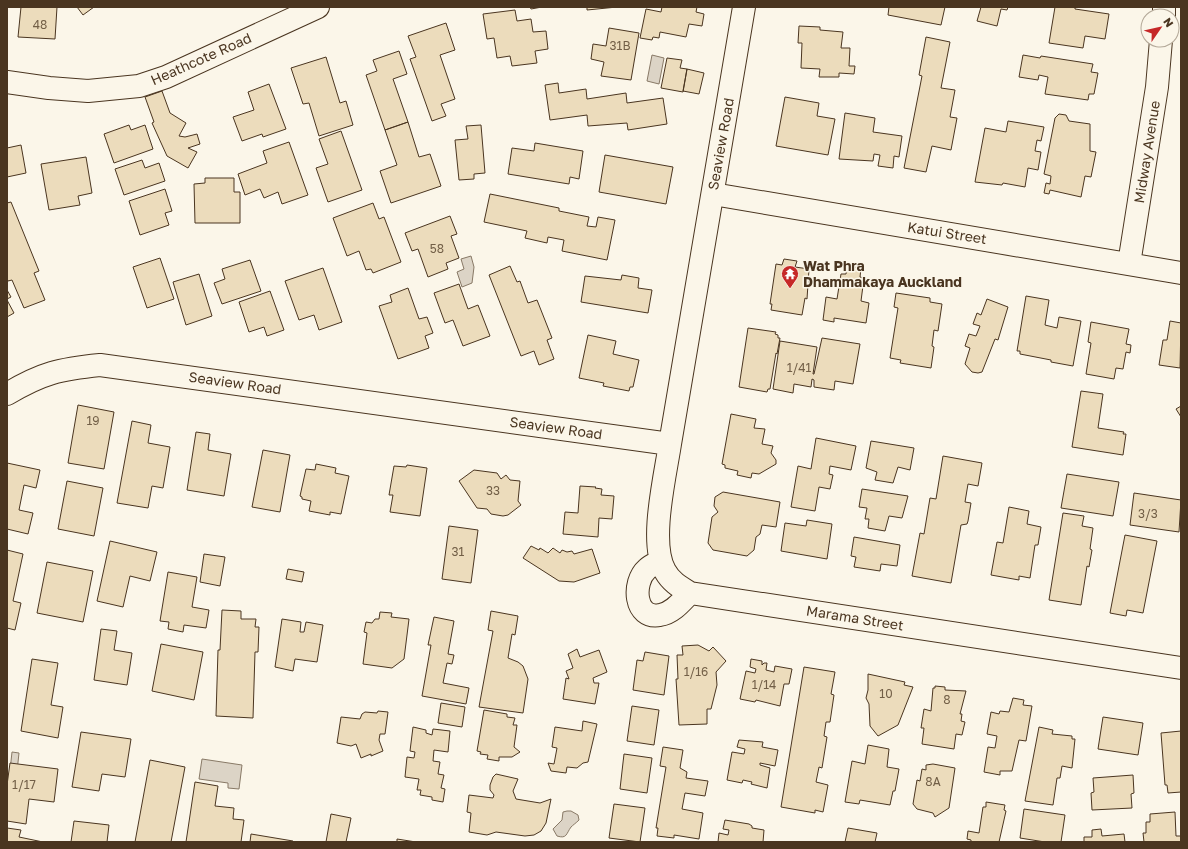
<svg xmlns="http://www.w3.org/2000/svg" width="1188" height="849" font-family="'Golos Text',sans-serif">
<rect width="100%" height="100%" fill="#fbf6e9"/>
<path fill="#dcd4c6" stroke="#887966" d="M 652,55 L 664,58 L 659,84 L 647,81 Z
M 471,256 L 474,267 L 472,283 L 462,287 L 457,272 L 464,269 L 461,259 Z
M 12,752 L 19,753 L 16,781 L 9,780 Z
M 202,759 L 242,765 L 239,789 L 228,788 L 228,783 L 199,779 Z
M 567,811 L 571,811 L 578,815 L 579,820 C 576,823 573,825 571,827 C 566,834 567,839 557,836 L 553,829 L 562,820 L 563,812 Z"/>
<path fill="#ecdcbc" stroke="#4a3520" d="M 21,7 L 57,7 L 55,39 L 18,37 Z
M 77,7 L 94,7 L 83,15 Z
M 530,7 L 542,7 L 531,9 Z
M 587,7 L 617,7 L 587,10 Z
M 662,7 L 697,7 L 696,12 L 704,14 L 702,26 L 689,24 L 686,37 L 660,32 L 659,38 L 653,37 L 652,40 L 640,38 L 646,9 L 661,12 Z
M 889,7 L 945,7 L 941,25 L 888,15 Z
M 979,7 L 1008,7 L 1007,10 L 1001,9 L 997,26 L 977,21 L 981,7 Z
M 1055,7 L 1075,7 L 1075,9 L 1109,14 L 1105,39 L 1085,36 L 1083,48 L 1049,43 Z
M 515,10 L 517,21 L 531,19 L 533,32 L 546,31 L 548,49 L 535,51 L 537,63 L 512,66 L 510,56 L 497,58 L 494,38 L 487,39 L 483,14 Z
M 446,23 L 455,50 L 440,55 L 455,99 L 441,104 L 446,116 L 432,121 L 410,59 L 416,57 L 408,36 Z
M 799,26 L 820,27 L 820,30 L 843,32 L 841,48 L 850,48 L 849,66 L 855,66 L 854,74 L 839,73 L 839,77 L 819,77 L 820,69 L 801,68 L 802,43 L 798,43 Z
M 609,28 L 639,33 L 631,80 L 601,76 L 604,62 L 591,59 L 593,44 L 606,46 Z
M 926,37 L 950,42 L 941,88 L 955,90 L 950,117 L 957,118 L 951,150 L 932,146 L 926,172 L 904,168 L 922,76 L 919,75 Z
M 399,51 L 407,74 L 393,79 L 408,122 L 385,130 L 366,75 L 377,71 L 373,60 Z
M 1023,55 L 1040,58 L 1041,56 L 1093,64 L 1091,72 L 1098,73 L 1094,94 L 1089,94 L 1088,100 L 1045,94 L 1048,77 L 1039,75 L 1038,80 L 1019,77 Z
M 326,57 L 340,103 L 346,101 L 353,125 L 319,136 L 309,103 L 303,104 L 291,68 Z
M 667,58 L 682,60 L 680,68 L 687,69 L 683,92 L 661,88 Z
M 687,69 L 704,73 L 699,94 L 683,91 Z
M 558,83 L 559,93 L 586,89 L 587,99 L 626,93 L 627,103 L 663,98 L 667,124 L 628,130 L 627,123 L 588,126 L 587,115 L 550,120 L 545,85 Z
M 269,84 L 286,129 L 263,137 L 262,134 L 242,141 L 233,117 L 254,110 L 248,92 Z
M 162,91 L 170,113 L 186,123 L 179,136 L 185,137 L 197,134 L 200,144 L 188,148 L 197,152 L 188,168 L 167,156 L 152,123 L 154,122 L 145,97 Z
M 785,97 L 819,103 L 817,116 L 835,119 L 828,155 L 776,146 Z
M 845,113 L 875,118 L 873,132 L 902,136 L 899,157 L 894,156 L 893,168 L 878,166 L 880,155 L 874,154 L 873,161 L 839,159 Z
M 1059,114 L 1066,115 L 1069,121 L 1090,124 L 1090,151 L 1096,152 L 1091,177 L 1085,176 L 1081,197 L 1050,190 L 1049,194 L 1044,193 L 1046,183 L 1050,184 L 1051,176 L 1044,174 L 1055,118 Z
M 1008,121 L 1044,127 L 1041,141 L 1037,140 L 1035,151 L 1041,152 L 1038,170 L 1028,168 L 1025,187 L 1003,183 L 1002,185 L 975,182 L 985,128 L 1006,132 Z
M 408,122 L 419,157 L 430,154 L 441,186 L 391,203 L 380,171 L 397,165 L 385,130 Z
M 129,125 L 131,130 L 145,125 L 153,149 L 114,163 L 104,134 Z
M 481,125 L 485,173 L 474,174 L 474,179 L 459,180 L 455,140 L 468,139 L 466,126 Z
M 341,131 L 362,190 L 328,202 L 316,168 L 328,164 L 319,139 Z
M 289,142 L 308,195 L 282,204 L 278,192 L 264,198 L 260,189 L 245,195 L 238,174 L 267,163 L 263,151 Z
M 535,143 L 583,151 L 579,179 L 570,177 L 569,184 L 508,174 L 512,148 L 534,151 Z
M 21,145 L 26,173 L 7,177 L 7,148 Z
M 605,155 L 673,167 L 666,204 L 599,192 Z
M 86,157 L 92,193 L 78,196 L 80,205 L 49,210 L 41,164 Z
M 142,160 L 145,168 L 159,163 L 165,181 L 124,195 L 115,169 Z
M 205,178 L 234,178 L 234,192 L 240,192 L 240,223 L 195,223 L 194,184 L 205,183 Z
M 165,189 L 172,211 L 165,213 L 169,225 L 140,235 L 129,201 Z
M 490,194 L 559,208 L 559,211 L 589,217 L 587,226 L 596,227 L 598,217 L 615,220 L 607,260 L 562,251 L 564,240 L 548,237 L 547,243 L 525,238 L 527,231 L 484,222 Z
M 11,202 L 39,271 L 34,273 L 45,300 L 24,308 L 12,280 L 8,281 L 7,279 L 7,203 Z
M 373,203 L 379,219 L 384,217 L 401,262 L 373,273 L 371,269 L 366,270 L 359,251 L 347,256 L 333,218 Z
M 450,216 L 457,234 L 451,236 L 459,258 L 446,263 L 448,269 L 428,277 L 418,249 L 412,251 L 405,233 Z
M 160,258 L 174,299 L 147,308 L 133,267 Z
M 784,259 L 797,261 L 795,267 L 809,269 L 807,299 L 805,298 L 802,315 L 771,310 L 772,304 L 770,304 L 776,264 L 782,265 Z
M 250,260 L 261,291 L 222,304 L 214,283 L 225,279 L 222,269 Z
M 510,266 L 517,282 L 520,281 L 528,303 L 537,300 L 552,338 L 547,340 L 554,359 L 539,365 L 534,351 L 521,356 L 489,275 Z
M 847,266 L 861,268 L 860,277 L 864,278 L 861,301 L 869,303 L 866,323 L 834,318 L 834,322 L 823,320 L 826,297 L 837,299 L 841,274 L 846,274 Z
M 323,268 L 342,322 L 319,330 L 314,315 L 299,320 L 285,281 Z
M 199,274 L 212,316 L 186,325 L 173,282 Z
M 622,275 L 639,278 L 638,288 L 652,290 L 648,313 L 581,302 L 585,276 L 621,280 Z
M 459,284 L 468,309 L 478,305 L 490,336 L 463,346 L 453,320 L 445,323 L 434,293 Z
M 408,288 L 419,319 L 427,317 L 433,333 L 425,336 L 429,348 L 398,359 L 379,306 L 392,302 L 390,295 Z
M 7,290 L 11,297 L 7,299 Z
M 270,291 L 284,330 L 267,336 L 264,327 L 249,332 L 239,302 Z
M 896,293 L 930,298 L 930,302 L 942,304 L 938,331 L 934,330 L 932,346 L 934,347 L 931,368 L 900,363 L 901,360 L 890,358 L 898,308 L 894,307 Z
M 1026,296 L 1049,300 L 1045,325 L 1057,328 L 1059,317 L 1081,321 L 1073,366 L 1051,362 L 1051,360 L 1020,354 L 1020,351 L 1017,351 Z
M 987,299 L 1008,307 L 998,340 L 995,339 L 982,372 L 978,373 L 972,372 L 965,364 L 970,348 L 965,346 L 969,334 L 976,336 L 980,326 L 973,324 L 977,313 L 981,315 Z
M 7,300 L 14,313 L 7,317 Z
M 1170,321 L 1181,323 L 1180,368 L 1159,365 L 1163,340 L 1167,340 Z
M 1091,322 L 1129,329 L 1126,344 L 1131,345 L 1130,353 L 1126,352 L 1123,369 L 1116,368 L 1114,379 L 1086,374 L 1091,343 L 1088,342 Z
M 748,328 L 776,332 L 775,334 L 778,335 L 778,338 L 780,338 L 777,354 L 776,353 L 770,389 L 768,389 L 767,392 L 739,387 Z
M 588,335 L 616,341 L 613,354 L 639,360 L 633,387 L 630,387 L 629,391 L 603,386 L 604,383 L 579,378 Z
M 822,338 L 860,344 L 853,384 L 835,381 L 834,390 L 814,387 L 814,380 L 812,379 L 811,387 L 794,384 L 793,393 L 773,389 L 780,341 L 817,347 L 813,374 L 814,374 Z
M 1081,391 L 1103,394 L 1098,428 L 1124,432 L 1123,434 L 1126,434 L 1123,455 L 1072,447 Z
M 78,405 L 114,412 L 104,469 L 68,463 Z
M 1181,406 L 1181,417 L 1176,409 Z
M 731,414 L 756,419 L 754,428 L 765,429 L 762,444 L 773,446 L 771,453 L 776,460 L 776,464 L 759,474 L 752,473 L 751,478 L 737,475 L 738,471 L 725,468 L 725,465 L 722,464 Z
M 132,421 L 151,425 L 148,443 L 170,447 L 163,488 L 152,486 L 148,508 L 117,503 Z
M 196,432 L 210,434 L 208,450 L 231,454 L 224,496 L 187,490 Z
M 816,438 L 856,446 L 851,470 L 830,466 L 829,474 L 833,475 L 830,489 L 819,487 L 815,511 L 791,507 L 798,466 L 811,469 Z
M 871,441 L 914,448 L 910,470 L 898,467 L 893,483 L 875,480 L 877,472 L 866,468 Z
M 263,450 L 290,455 L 280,512 L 252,507 Z
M 943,456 L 982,463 L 978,486 L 968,484 L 965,502 L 971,503 L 968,521 L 967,524 L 961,525 L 951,583 L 912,576 L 920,533 L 924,534 L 930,498 L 936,499 Z
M 7,463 L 40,470 L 36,488 L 24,485 L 19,510 L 33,513 L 28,534 L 7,529 Z
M 316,464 L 336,468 L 335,473 L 349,476 L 341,514 L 330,512 L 330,515 L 309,511 L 311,501 L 302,499 L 302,497 L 300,496 L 306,469 L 315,470 Z
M 407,465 L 427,468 L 420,516 L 390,512 L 393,495 L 389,495 L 394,466 L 406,467 Z
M 474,470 L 497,473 L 501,479 L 506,475 L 510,480 L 520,481 L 518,501 L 521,505 L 508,515 L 503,516 L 491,514 L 487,509 L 477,508 L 459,481 Z
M 1067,474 L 1119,482 L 1113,516 L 1061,508 Z
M 67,481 L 103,488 L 94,536 L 58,529 Z
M 580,486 L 596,487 L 595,488 L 602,489 L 601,495 L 614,496 L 612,519 L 599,518 L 598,537 L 563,534 L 565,512 L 578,513 Z
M 862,489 L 908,496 L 902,518 L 889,516 L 885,531 L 868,528 L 869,519 L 865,519 L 867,508 L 859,507 Z
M 723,492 L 780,502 L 776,527 L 762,525 L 760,534 L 756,537 L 754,550 L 747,556 L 713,550 L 708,543 L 712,517 L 718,512 L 714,506 L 715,497 Z
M 1134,493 L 1181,500 L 1179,532 L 1130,525 Z
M 1009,507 L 1029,511 L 1027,524 L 1041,527 L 1038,545 L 1035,545 L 1030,578 L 1019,576 L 1019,580 L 991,575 L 997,542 L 1003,543 Z
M 1063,513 L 1084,516 L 1082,526 L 1093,528 L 1090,549 L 1092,550 L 1089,567 L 1087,566 L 1081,605 L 1049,600 Z
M 807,520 L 832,524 L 827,559 L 781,551 L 785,523 L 806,526 Z
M 449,526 L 478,530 L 471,583 L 442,579 Z
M 1125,535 L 1157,541 L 1143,613 L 1127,610 L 1126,616 L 1110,613 Z
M 854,537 L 900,545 L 897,566 L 881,564 L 880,571 L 854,567 L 856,557 L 851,556 Z
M 110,541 L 157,552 L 150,581 L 130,576 L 123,607 L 97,601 Z
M 531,546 L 539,550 L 540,548 L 548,553 L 553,548 L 560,553 L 562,550 L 567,552 L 572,551 L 574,554 L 592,549 L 600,573 L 574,582 L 559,581 L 523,558 Z
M 7,550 L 23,554 L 13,601 L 21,603 L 15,630 L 7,628 Z
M 204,554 L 225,557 L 220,586 L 200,582 Z
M 47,562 L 93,571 L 83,622 L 37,613 Z
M 288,569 L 304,572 L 302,582 L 286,579 Z
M 168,572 L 197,577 L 192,607 L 209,610 L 206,628 L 184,625 L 183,632 L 168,629 L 169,622 L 160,621 Z
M 222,610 L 241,611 L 241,619 L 256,619 L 255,627 L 259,627 L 258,652 L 255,652 L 253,718 L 216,716 L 218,650 L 220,650 Z
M 491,611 L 518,616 L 515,635 L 512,634 L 508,658 L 518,662 L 523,666 L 528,679 L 523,713 L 479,707 L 493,631 L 488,630 Z
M 380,612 L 392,613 L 391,617 L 409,619 L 404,659 L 392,668 L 363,664 L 367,633 L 364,632 L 366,622 L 372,623 L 375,619 L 379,619 Z
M 434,617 L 454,621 L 448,654 L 454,655 L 452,664 L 447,663 L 443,683 L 469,688 L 466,704 L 422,696 L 431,645 L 428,645 Z
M 282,619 L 301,622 L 300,632 L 304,632 L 306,622 L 323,625 L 317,662 L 295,659 L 293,671 L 275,667 Z
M 101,629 L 117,631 L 114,650 L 132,653 L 127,685 L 94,680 Z
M 161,644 L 203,652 L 194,700 L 152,691 Z
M 698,645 L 709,651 L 713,647 L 726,661 L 716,672 L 717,685 L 711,709 L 707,709 L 707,724 L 679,725 L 676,679 L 678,679 L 677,655 L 683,655 L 682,646 Z
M 577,649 L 580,657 L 599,650 L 607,672 L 593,678 L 594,683 L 599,683 L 595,704 L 563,699 L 566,678 L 569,679 L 566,671 L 573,668 L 568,654 Z
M 645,652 L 669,656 L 664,695 L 633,690 L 637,660 L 643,661 Z
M 32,659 L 58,663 L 51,705 L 63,707 L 58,738 L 21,731 Z
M 751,659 L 762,661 L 762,665 L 764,663 L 767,663 L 766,670 L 774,672 L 775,666 L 792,669 L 789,684 L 784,684 L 780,706 L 756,700 L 755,702 L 740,699 L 746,671 L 755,673 L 756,669 L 750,667 Z
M 804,667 L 835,672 L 831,694 L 834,695 L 830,722 L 826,722 L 824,736 L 827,737 L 822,768 L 819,767 L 816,782 L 828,785 L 823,812 L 815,810 L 815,813 L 781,807 Z
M 868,674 L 905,682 L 904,685 L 913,687 L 898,725 L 878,736 L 870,726 L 869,704 L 866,698 L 868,690 Z
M 935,686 L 945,687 L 945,690 L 966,691 L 960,714 L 962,714 L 961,721 L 965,722 L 962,735 L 956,734 L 954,749 L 922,744 L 924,728 L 921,728 L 924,709 L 931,711 L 933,688 L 935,688 Z
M 1013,698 L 1024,700 L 1023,705 L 1032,706 L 1026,741 L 1019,740 L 1012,771 L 1000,771 L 1000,775 L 984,772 L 988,747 L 995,748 L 997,736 L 987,734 L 991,712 L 999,714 L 1000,711 L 1009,712 Z
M 441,703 L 465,707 L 462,727 L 438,723 Z
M 632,706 L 659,710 L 654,745 L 627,741 Z
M 484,710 L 507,714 L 507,717 L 515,718 L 513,725 L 517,725 L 514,747 L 520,752 L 512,757 L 499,757 L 499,761 L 487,759 L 488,755 L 480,754 L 481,752 L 477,751 Z
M 378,711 L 388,712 L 385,734 L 380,734 L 379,740 L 383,751 L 371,756 L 371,754 L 361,758 L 356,744 L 351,746 L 337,743 L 341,717 L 360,719 L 362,714 L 365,712 L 377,713 Z
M 1103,717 L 1143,723 L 1138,755 L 1098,749 Z
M 583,721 L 597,724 L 588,762 L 583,763 L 577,768 L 567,767 L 566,773 L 551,771 L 548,763 L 554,764 L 557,748 L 552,747 L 555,727 L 582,731 Z
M 413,727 L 426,730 L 426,733 L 432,735 L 433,729 L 450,731 L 448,752 L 434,750 L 433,761 L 440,762 L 438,774 L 444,775 L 441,788 L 445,789 L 443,802 L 432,800 L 432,797 L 420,795 L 421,790 L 417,790 L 419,779 L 405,777 L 407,757 L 414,758 L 415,752 L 410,751 Z
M 1039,727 L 1053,730 L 1052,734 L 1072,736 L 1072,739 L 1075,739 L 1072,768 L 1062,766 L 1060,778 L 1057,778 L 1053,805 L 1025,801 Z
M 1181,731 L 1181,792 L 1168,793 L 1167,785 L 1165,785 L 1161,733 Z
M 81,732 L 131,739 L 125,777 L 102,774 L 99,791 L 72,787 Z
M 739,740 L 763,742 L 762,747 L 778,750 L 775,766 L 760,763 L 760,765 L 770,768 L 767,788 L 751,784 L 752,782 L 743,780 L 742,783 L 727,780 L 732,752 L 744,754 L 745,749 L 737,747 Z
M 868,745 L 889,749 L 887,767 L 899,769 L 895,791 L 893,791 L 890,805 L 860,800 L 859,804 L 845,802 L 852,761 L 865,764 Z
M 663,747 L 683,750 L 680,768 L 687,772 L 686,778 L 708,781 L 705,796 L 685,793 L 682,809 L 703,813 L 699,839 L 674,835 L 674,838 L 657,836 L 658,828 L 656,828 L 666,767 L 660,766 Z
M 624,754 L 652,758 L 647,793 L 620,789 Z
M 150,760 L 185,767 L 171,842 L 135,842 Z
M 10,763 L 58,769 L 54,802 L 29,799 L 26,824 L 7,821 L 7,785 Z
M 933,764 L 955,768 L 949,808 L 935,817 L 933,813 L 917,809 L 913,804 L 917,780 L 920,781 L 922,769 L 926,770 L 926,765 Z
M 496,774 L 518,779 L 513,791 L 516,799 L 540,803 L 551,799 L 546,823 L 541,831 L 534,835 L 525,836 L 496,832 L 487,835 L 469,832 L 471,813 L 467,812 L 469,795 L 493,798 L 494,795 L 490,790 L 490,785 L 493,777 Z
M 1133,775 L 1134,793 L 1131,794 L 1132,808 L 1092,810 L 1091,793 L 1094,792 L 1093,778 Z
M 195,782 L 218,786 L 215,806 L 234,808 L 233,819 L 244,820 L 241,842 L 186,842 Z
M 986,802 L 1005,805 L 1004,810 L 1006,811 L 999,842 L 971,842 L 971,840 L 967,839 L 968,831 L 979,833 L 983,807 L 986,807 Z
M 614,804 L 645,808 L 640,842 L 609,838 Z
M 1024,809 L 1065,815 L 1061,842 L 1045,842 L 1020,838 Z
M 1175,812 L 1176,836 L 1181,836 L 1181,842 L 1144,842 L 1143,833 L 1146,833 L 1146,822 L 1150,822 L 1150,814 Z
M 331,814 L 351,818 L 346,842 L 326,842 Z
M 725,820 L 749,824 L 752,826 L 752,828 L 764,830 L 763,842 L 718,842 L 719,833 L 728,835 L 729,830 L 723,829 Z
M 74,821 L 109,825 L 107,842 L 71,842 Z
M 7,828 L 21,830 L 19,837 L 43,842 L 7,842 Z
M 848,828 L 877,833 L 875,842 L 845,842 Z
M 1101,829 L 1102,836 L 1124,834 L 1125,842 L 1084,842 L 1084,837 L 1092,837 L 1092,830 Z
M 251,834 L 293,841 L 293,842 L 250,842 Z
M 397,839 L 416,842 L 397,842 Z"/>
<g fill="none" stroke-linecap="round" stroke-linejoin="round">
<defs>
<path id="minor" d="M 1164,16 L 1164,7
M 7,82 L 49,88 L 88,91 L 139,86 L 166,77 L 318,7
M 713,194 L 1181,273
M 1129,264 L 1157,87 L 1161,40
M 7,394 C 42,373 60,369 100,365 L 670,444 L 744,7
M 670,444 C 665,477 649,543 665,571 C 671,582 680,587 690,593 L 1181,668
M 660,561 C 656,563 650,566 647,569 C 632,582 634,620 660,615 C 673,613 682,601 690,593"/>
</defs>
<use href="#minor" stroke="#4a3520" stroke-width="24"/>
<use href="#minor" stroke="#fbf6e9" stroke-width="22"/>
</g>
<defs>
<symbol id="temple-pin" viewBox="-11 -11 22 30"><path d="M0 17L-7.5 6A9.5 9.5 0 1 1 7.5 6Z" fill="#c62828" stroke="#fbf6e9"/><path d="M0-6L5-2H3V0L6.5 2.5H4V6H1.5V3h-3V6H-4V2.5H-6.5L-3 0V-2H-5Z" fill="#fff"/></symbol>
</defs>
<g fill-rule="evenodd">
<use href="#temple-pin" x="780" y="264" width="20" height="27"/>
</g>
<g text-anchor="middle" stroke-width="3" stroke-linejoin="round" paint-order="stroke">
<g font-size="12" fill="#725f47">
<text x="40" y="29">48</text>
<text x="620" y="50">31B</text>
<text x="437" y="253">58</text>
<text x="799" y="372">1/41</text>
<text x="93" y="425">19</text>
<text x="493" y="495">33</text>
<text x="1148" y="518">3/3</text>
<text x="458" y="556">31</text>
<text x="696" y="676">1/16</text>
<text x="764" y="689">1/14</text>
<text x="886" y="698">10</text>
<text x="947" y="704">8</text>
<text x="933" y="786">8A</text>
<text x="24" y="789">1/17</text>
</g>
<g font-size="14" fill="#4a3520" stroke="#fbf6e9">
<text transform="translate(201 59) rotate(-24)" y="5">Heathcote Road</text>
<text transform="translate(721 144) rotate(-80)" y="5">Seaview Road</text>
<text transform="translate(1147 152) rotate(-81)" y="5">Midway Avenue</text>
<text transform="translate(947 233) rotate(9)" y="5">Katui Street</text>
<text transform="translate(235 383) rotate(8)" y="5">Seaview Road</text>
<text transform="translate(556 428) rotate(8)" y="5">Seaview Road</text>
<text transform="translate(855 618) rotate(9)" y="5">Marama Street</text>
</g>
<g font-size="14" font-weight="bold" fill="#4a3520" stroke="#fbf6e9" text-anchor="start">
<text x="803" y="271">Wat Phra<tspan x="803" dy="16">Dhammakaya Auckland</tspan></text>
</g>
</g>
<rect width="1188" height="849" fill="none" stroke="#4a3520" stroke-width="16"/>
<g transform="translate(1160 28) rotate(56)"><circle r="19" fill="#fbf6e9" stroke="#b4a999"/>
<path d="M0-3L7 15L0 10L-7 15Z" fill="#c62828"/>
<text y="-6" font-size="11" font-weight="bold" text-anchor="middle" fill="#4a3520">N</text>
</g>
</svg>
